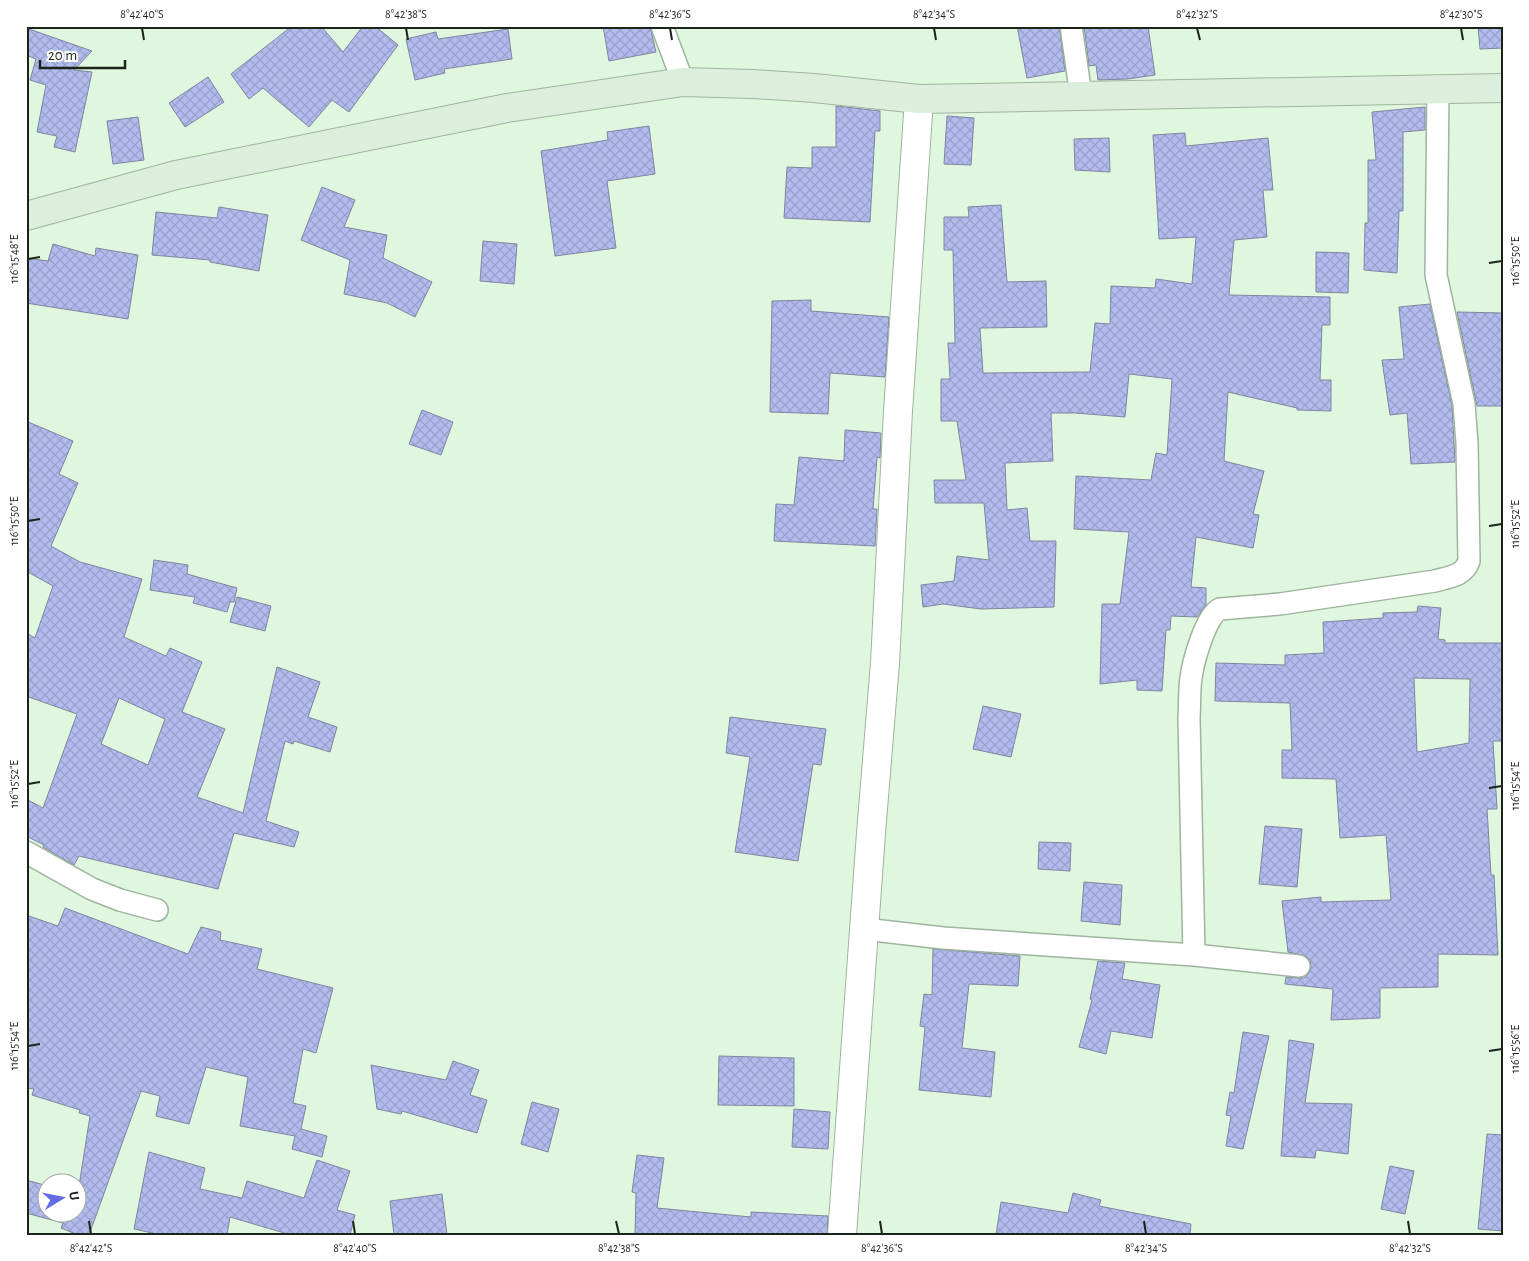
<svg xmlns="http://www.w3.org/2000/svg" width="1529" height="1261" font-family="'Alegreya Sans',sans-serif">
<defs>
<pattern id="building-cross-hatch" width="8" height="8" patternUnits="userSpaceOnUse" patternTransform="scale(1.25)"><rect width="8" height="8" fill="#b2bbed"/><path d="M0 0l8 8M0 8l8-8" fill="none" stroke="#98a1cb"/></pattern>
</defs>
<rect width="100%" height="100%" fill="#dff7df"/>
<path fill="url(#building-cross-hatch)" stroke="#80859f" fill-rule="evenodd" d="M 292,26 L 321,26 L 343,52 L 363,26 L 375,26 L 398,45 L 349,112 L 332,100 L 309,127 L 263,88 L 249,99 L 231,74 Z
M 603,26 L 650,26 L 656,52 L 609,61 Z
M 1017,26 L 1059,26 L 1065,71 L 1027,78 Z
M 1084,26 L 1148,26 L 1155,75 L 1128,79 L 1098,80 L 1096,65 L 1089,66 Z
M 1478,26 L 1503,26 L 1503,48 L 1480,49 Z
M 26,28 L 92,51 L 74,70 L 92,72 L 75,152 L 54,147 L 57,136 L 37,132 L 46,85 L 30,80 L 36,59 L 26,55 Z
M 508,29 L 512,59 L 444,69 L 445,73 L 415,80 L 406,39 L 436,32 L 438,39 Z
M 208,77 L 224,102 L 185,127 L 169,103 Z
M 836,106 L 880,111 L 880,131 L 875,131 L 870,222 L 784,218 L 787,167 L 812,168 L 812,147 L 836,147 Z
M 1425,107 L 1425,130 L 1403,132 L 1403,211 L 1399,211 L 1397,273 L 1364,270 L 1365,223 L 1368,223 L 1368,160 L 1376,160 L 1372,112 Z
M 947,116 L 974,118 L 971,165 L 944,164 Z
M 138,117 L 144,160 L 113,164 L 107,121 Z
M 649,126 L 655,174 L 607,181 L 616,248 L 555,256 L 541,151 L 608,140 L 607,132 Z
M 1185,133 L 1186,146 L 1268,138 L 1273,190 L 1263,190 L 1267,237 L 1234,240 L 1229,295 L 1330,297 L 1330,325 L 1322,325 L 1320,380 L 1331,380 L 1331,411 L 1297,410 L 1297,408 L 1228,392 L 1224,461 L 1264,471 L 1253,514 L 1259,515 L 1253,548 L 1196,537 L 1191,587 L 1206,588 L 1206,605 L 1197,617 L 1171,616 L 1170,630 L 1166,630 L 1162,691 L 1137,690 L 1137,680 L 1100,684 L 1102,604 L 1120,604 L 1129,532 L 1074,529 L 1076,476 L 1151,480 L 1156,453 L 1167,455 L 1172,379 L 1129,374 L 1125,417 L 1075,413 L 1051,413 L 1053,461 L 1005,463 L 1007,510 L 1027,508 L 1030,541 L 1056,541 L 1054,607 L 981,609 L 943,604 L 923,607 L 921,585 L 954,581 L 957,556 L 989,560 L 984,503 L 935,503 L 934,480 L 966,480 L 957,421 L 941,421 L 941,379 L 950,379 L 948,343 L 955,343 L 953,250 L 944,250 L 944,217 L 969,217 L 968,207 L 1001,205 L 1007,282 L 1046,281 L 1047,327 L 980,328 L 983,373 L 1090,372 L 1095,323 L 1110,324 L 1111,286 L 1155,288 L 1156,279 L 1192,284 L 1196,237 L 1159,239 L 1153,135 Z
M 1109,138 L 1110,172 L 1075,170 L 1074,139 Z
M 322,187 L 355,200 L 344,227 L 387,235 L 383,258 L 432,282 L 415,317 L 387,303 L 344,294 L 350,260 L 301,240 Z
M 219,207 L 268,215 L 259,271 L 210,262 L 210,260 L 152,255 L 156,212 L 217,218 Z
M 483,241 L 517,244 L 514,284 L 480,281 Z
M 53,244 L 95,256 L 96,248 L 138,255 L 128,319 L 26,303 L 26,258 L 48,261 Z
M 1316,252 L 1349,253 L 1348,293 L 1316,292 Z
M 811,300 L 811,311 L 889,317 L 885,377 L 830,373 L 828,414 L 770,412 L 772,301 Z
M 1430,304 L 1452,406 L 1455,462 L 1411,464 L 1407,413 L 1390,415 L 1382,360 L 1404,359 L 1399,307 Z
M 1457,312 L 1503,313 L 1503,406 L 1477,406 Z
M 422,410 L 453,422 L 441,455 L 409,444 Z
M 26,421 L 73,441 L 59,474 L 78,483 L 51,546 L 80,562 L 142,579 L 124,637 L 166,656 L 170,648 L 202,662 L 182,712 L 225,729 L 197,797 L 243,813 L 277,667 L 320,682 L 308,717 L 337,727 L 330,752 L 294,741 L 293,744 L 285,741 L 266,821 L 299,832 L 294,847 L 234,833 L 218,889 L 79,856 L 74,865 L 43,847 L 44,845 L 26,836 L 26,799 L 43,808 L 77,714 L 26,696 L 26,633 L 35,638 L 53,586 L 26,571 ZM 119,698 L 165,719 L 148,765 L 101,744 Z
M 845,430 L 881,433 L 880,458 L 877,457 L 873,509 L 877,509 L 875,546 L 774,541 L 776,504 L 794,505 L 799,457 L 844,461 Z
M 154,560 L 188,565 L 187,574 L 237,588 L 234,602 L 230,602 L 227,612 L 193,603 L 195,597 L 150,590 Z
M 237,597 L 271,606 L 265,631 L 230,622 Z
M 1418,606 L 1441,608 L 1438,639 L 1445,640 L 1445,643 L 1503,643 L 1502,741 L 1493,741 L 1497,809 L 1487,809 L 1491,875 L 1494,875 L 1498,955 L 1438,954 L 1438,987 L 1380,988 L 1380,1018 L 1331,1020 L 1333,989 L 1285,984 L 1286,977 L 1304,978 L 1309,973 L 1311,967 L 1310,960 L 1306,956 L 1288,952 L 1282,901 L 1321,897 L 1321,902 L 1391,900 L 1386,835 L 1340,838 L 1336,779 L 1282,778 L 1282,750 L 1292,750 L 1290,703 L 1215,701 L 1216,663 L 1285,665 L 1285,655 L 1324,653 L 1323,622 L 1383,618 L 1383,613 L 1417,612 ZM 1414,678 L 1470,679 L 1469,743 L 1417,752 Z
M 983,706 L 1021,714 L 1011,757 L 973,749 Z
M 730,717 L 826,729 L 821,765 L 813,764 L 798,861 L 735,852 L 750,757 L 726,753 Z
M 1265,826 L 1302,829 L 1297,887 L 1259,884 Z
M 1039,842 L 1071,843 L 1070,871 L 1038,869 Z
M 1084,882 L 1122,885 L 1120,925 L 1081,921 Z
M 65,908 L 188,954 L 201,927 L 221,932 L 220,940 L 262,949 L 257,969 L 333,988 L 316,1053 L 303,1049 L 293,1103 L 306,1106 L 301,1129 L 327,1136 L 322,1157 L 292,1149 L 295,1136 L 240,1126 L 248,1077 L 206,1067 L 189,1124 L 156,1116 L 160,1096 L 141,1091 L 89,1235 L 78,1235 L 61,1228 L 63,1223 L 26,1213 L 26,1180 L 48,1186 L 48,1214 L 78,1214 L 78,1192 L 90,1116 L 79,1113 L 80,1110 L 32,1095 L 34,1089 L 26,1088 L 26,915 L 58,926 Z
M 933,949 L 1020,956 L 1018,986 L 969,984 L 962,1048 L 995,1052 L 991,1097 L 919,1090 L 925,1027 L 920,1026 L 924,994 L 932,995 Z
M 1098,961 L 1125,963 L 1122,979 L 1160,985 L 1152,1038 L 1111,1031 L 1106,1054 L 1079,1047 L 1092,1000 L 1090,999 Z
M 1243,1032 L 1269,1036 L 1243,1149 L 1226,1146 L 1231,1116 L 1226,1115 L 1230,1092 L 1234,1093 Z
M 1289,1040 L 1314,1044 L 1305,1103 L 1352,1104 L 1348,1154 L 1316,1150 L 1315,1158 L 1281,1156 Z
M 719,1056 L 794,1058 L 794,1106 L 718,1105 Z
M 453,1061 L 479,1070 L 470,1095 L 487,1100 L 477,1133 L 402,1111 L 401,1114 L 377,1109 L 371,1065 L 446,1080 Z
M 532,1102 L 559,1109 L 548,1152 L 521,1144 Z
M 794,1109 L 830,1112 L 828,1149 L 792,1147 Z
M 1487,1134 L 1503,1135 L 1503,1231 L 1478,1229 Z
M 149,1152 L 205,1168 L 200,1189 L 242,1198 L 247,1181 L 304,1198 L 317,1160 L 350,1171 L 337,1210 L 355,1215 L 350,1235 L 291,1235 L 230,1217 L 227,1235 L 161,1235 L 134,1229 Z
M 637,1155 L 664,1158 L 657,1208 L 751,1217 L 751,1212 L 828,1216 L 827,1235 L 635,1235 L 636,1193 L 632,1192 Z
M 1390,1166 L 1414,1171 L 1405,1214 L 1381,1209 Z
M 1073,1193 L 1101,1200 L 1099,1206 L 1191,1224 L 1190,1235 L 996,1235 L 1001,1202 L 1068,1213 Z
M 442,1194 L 447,1235 L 394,1235 L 390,1201 Z"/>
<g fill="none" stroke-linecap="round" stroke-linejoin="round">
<defs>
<path id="minor" d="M 662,26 L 683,82
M 1071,26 L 1081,96
M 26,852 L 92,889 L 120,900 L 157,910
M 864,929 L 943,938 L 1194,955 L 1299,966
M 1194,955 L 1189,718 C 1190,704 1189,690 1191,678 C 1193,662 1206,615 1220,609 L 1280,604 L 1435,581 C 1449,577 1464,576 1469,561 L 1467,443 L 1464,404 L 1436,275 L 1438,88"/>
<path id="tertiary" d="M 842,1235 L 871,833 L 885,663 L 898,411 L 919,99"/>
<path id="secondary" d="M 26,216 L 176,175 L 507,108 L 683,82 L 753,84 L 814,88 L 919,99 L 1503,88"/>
</defs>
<use href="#minor" stroke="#9eb49e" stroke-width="24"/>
<use href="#tertiary" stroke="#9eb49e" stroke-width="30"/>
<use href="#secondary" stroke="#9eb49e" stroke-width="30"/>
<use href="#minor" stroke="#fff" stroke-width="21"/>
<use href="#tertiary" stroke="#fff" stroke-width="28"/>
<use href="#secondary" stroke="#dcefdd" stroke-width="28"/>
</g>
<path fill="none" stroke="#1b241b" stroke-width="2" d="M 142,28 L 144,40M 406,28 L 408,40M 670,28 L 672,40M 934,28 L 936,40M 1197,28 L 1200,40M 1461,28 L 1463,40M 28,259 L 40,257M 1489,263 L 1502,261M 28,521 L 40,519M 1489,526 L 1502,524M 28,784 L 40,782M 1489,788 L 1502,786M 28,1046 L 40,1044M 1489,1051 L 1502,1049M 89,1221 L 91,1234M 353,1221 L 355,1234M 616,1221 L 619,1234M 880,1221 L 882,1234M 1144,1221 L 1146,1234M 1408,1221 L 1410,1234"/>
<rect width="1529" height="1261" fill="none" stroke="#ffffff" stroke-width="55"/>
<g transform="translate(62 1198) rotate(80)"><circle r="24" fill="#ffffff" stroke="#a4a7a4"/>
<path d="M0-4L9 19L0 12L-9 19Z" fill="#656ce5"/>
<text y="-8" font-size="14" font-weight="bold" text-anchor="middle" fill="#1b241b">U</text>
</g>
<path d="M40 60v8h85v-8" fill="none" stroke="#1b241b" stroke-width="2.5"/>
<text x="48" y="60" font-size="15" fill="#1b241b" stroke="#ffffff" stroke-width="4" paint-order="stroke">20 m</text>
<rect x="28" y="28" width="1474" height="1206" fill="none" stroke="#1b241b" stroke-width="2"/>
<g font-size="12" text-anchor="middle" fill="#1b241b">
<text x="142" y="18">8°42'40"S</text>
<text x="406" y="18">8°42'38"S</text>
<text x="670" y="18">8°42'36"S</text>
<text x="934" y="18">8°42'34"S</text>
<text x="1197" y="18">8°42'32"S</text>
<text x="1461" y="18">8°42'30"S</text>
<text transform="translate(14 259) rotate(-90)" y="4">116°15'48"E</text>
<text transform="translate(1515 261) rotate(-90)" y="4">116°15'50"E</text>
<text transform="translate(14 521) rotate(-90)" y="4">116°15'50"E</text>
<text transform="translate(1515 524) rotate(-90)" y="4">116°15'52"E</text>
<text transform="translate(14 784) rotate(-90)" y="4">116°15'52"E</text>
<text transform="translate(1515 786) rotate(-90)" y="4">116°15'54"E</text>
<text transform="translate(14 1046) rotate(-90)" y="4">116°15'54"E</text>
<text transform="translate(1515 1049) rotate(-90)" y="4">116°15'56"E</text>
<text x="91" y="1252">8°42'42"S</text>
<text x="355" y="1252">8°42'40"S</text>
<text x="619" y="1252">8°42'38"S</text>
<text x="882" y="1252">8°42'36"S</text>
<text x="1146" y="1252">8°42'34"S</text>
<text x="1410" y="1252">8°42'32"S</text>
</g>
</svg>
